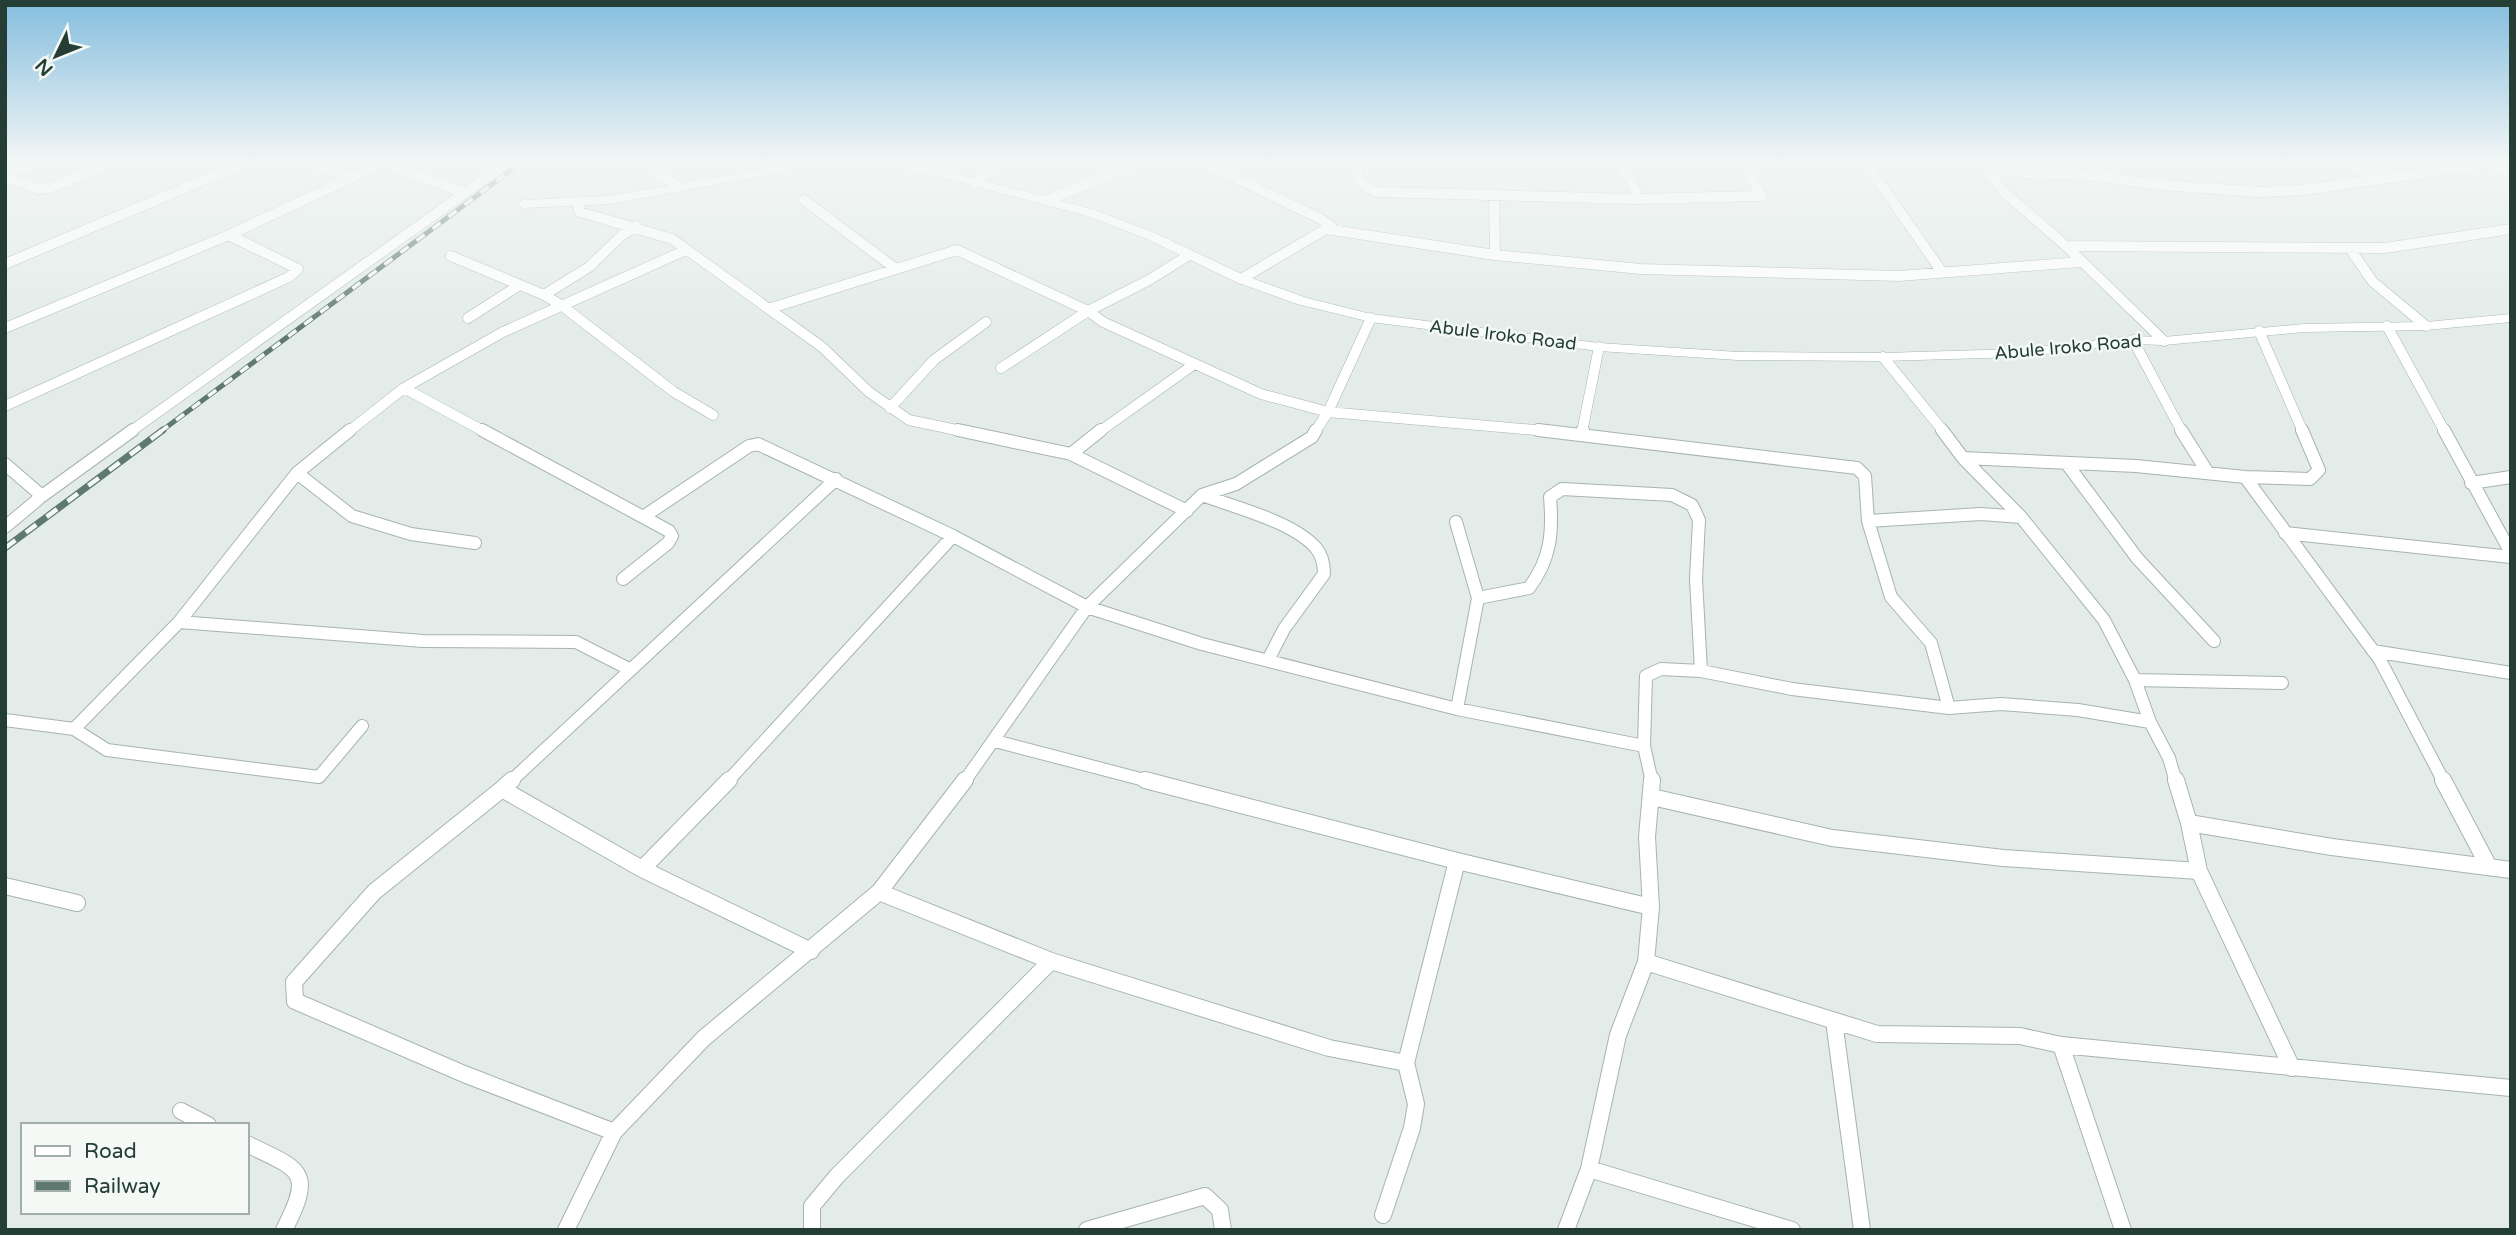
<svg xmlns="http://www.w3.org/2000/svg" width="2516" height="1235" font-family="'Varela Round',sans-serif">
<rect width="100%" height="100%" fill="#e3ece8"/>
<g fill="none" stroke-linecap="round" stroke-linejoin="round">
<defs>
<path id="street-far2" d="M 306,162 L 353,178
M 650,162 L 651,168 L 679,187
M 927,162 L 948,169 L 942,174
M 1202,162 L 1321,219 L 1332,227 L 1326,229 L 1495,255 L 1641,269 L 1899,276 L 2080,262
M 1355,162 L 1360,182 L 1376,192 L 1634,199 L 1762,196 L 1743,162
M 1620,162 L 1636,191 L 1634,199
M 1861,162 L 1880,183 L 1942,272
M 1982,162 L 2005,193 L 2066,246 L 2164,341
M 2346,162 L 2377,177
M 2483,162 L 2511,173
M 384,163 L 465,193
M 1991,172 L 2091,175 L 2150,184 L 2259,192 L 2303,190 L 2487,164
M 5,175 L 39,162
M 2091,175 L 2106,162
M 5,177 L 38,189 L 49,188 L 116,162
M 975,183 L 999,162
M 1494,195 L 1495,255
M 804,200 L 896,269
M 1047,200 L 1141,162
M 577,202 L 580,212 L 672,239 L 822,347 L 869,392 L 909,420 L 966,432
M 2066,246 L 2385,248 L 2511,229
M 2350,249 L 2373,282 L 2426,326
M 451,256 L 544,295 L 561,305 L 674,392 L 713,415
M 5,264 L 246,162
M 1241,279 L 1326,229
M 544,295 L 589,267 L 622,235 L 636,226
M 771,308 L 957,250 L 1088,311 L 1103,322 L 1261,394 L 1328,412 L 1558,432
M 468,318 L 518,286
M 2387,326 L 2445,432
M 5,328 L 229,235 L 385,162
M 2259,331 L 2303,432
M 2133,340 L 2182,432
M 1883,357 L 1944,432
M 1001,368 L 1088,311 L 1149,280 L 1189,255
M 404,388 L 485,432
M 5,406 L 289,277 L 298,269 L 229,235
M 890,408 L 934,360 L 986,322
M 130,432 L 508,162
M 348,432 L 404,388 L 503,332 L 686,250
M 1099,432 L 1193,365
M 1315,432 L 1328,412 L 1371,318
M 1582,432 L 1599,347"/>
<path id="street-far1" d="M 482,430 L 669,531 L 672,536 L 668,543 L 623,579
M 958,430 L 1071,454 L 1187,511
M 1538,430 L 1857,468 L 1865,476 L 1868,521 L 1891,597 L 1931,643 L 1949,708
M 1942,430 L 1963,458 L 2021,517 L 2104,620 L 2135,680 L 2150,722 L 2169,758 L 2176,782
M 2181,430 L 2208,473
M 2444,430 L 2511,553
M 1582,434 L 1583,430
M 1071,454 L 1101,430
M 1963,458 L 2136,466 L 2245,477 L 2310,479 L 2319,470 L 2302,430
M 5,464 L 42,496
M 2067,464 L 2137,558 L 2214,641
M 297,473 L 352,516 L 411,534 L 475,543
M 2245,477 L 2380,660 L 2444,782
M 2471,483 L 2511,477
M 1202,495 C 1234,507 1294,522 1316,548 C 1322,555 1324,565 1324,574 L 1284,629 L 1268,660
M 643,517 L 749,446 L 758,444 L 953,536 L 1087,607 L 1202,644 L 1457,709 L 1644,746
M 1868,521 L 1981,514 L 2021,517
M 1456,522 L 1478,598 L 1457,709
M 5,527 L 42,496 L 133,430
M 2285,533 L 2511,557
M 1478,598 L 1529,588 C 1551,559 1553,532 1550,497 L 1562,489 L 1672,495 L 1692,505 L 1699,520 L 1696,579 L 1701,671
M 179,622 L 423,641 L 576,642 L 629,669
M 2373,651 L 2511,673
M 2135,680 L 2282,683
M 5,720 L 74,729 L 107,750 L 319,777 L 362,726
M 74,729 L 179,622 L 297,473 L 350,430
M 995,741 L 1152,782
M 510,782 L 836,479
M 727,782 L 953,536
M 964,782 L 1087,607 L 1202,495 L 1236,484 L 1312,437 L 1316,430
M 1652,782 L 1644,746 L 1646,676 L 1661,669 L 1701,671 L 1792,689 L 1949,708 L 2001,704 L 2078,710 L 2150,722"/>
<path id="street" d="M 512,780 L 502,789 L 642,869 L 811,951
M 1145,780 L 1457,861 L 1651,907
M 2176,780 L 2189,823 L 2199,871 L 2292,1068
M 2443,780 L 2489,867
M 502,789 L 374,892 L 294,982 L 295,1001 L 464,1074 L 614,1132
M 1652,797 L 1832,838 L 2003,858 L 2199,871
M 2189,823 L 2332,847 L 2511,870
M 642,869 L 729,780
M 5,886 L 77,903
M 879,892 L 1051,961 L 1329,1048 L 1406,1063
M 1646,962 L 1877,1034 L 2020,1036 L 2061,1045 L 2511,1088
M 1834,1021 L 1862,1230
M 2061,1045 L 2123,1230
M 181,1111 L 208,1125
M 247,1144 C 300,1170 315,1170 284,1230
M 1589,1169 L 1792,1230
M 1383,1215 L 1412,1128 L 1416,1104 L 1406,1063 L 1457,861
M 566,1230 L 614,1132 L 704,1038 L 879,892 L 965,780
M 812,1230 L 812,1206 L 837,1176 L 1051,961
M 1087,1230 L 1205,1196 L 1220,1210 L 1223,1230
M 1566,1230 L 1589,1169 L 1618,1035 L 1646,962 L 1651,907 L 1647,837 L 1652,780"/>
<path id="secondary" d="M 803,162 L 893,162 L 942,170 L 1095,210 L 1155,233 L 1246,276 L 1307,298 L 1371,314 L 1599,343 L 1738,352 L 1883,353 L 2019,349 L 2133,336 L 2164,337 L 2304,324 L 2426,322 L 2511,314 L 2511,322 L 2426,330 L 2304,332 L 2164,345 L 2133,344 L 2019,357 L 1883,361 L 1738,360 L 1599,351 L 1371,322 L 1297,304 L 1236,282 L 1147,239 L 1087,216 L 941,177 L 874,165 L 805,168 L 610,204 L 523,208 L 517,204 L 523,200 L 610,196 Z"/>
</defs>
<use href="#street-far2" stroke="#a6b4af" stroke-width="11"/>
<use href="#street-far1" stroke="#a6b4af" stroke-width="14"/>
<use href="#street" stroke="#a6b4af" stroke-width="18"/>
<use href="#secondary" stroke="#a2b8af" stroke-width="1"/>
<use href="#street-far2" stroke="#fff" stroke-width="10"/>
<use href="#street-far1" stroke="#fff" stroke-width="12"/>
<use href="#street" stroke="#fff" stroke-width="16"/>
<use href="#secondary" fill="#fff" fill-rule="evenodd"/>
<defs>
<path id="rail-far1" d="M 160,432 L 522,162"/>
<path id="rail" d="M 5,548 L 163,430"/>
</defs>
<use href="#rail-far1" stroke="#5e7970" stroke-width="5"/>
<use href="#rail" stroke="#5e7970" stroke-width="7"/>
<use href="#rail-far1" stroke="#f4f9f6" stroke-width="3.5" stroke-dasharray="10" stroke-linecap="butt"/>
<use href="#rail" stroke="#f4f9f6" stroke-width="4.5" stroke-dasharray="13" stroke-linecap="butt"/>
</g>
<linearGradient id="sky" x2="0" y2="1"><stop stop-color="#84bdde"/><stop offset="0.48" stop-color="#f2f6f5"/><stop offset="1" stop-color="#f2f6f5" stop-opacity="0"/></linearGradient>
<rect width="2516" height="335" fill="url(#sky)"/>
<g text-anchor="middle" stroke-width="5" stroke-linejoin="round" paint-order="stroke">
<g font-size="18" fill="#243d35" stroke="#f4f9f6">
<text transform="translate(1503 335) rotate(7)" y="6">Abule Iroko Road</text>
<text transform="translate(2068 347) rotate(-5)" y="6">Abule Iroko Road</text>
</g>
</g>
<rect width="2516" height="1235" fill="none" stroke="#243d35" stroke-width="14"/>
<rect x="21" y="1123" width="228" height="91" fill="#f4f9f6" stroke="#a1aea9" stroke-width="2"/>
<rect x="35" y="1146" width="35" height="10" fill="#ffffff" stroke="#a1aea9" stroke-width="2"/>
<text x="84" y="1158" font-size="21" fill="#243d35">Road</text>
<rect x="35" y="1181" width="35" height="10" fill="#5e7970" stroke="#a1aea9" stroke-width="2"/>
<text x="84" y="1193" font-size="21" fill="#243d35">Railway</text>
<g transform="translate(56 56) rotate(227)" stroke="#f4f9f6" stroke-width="5" paint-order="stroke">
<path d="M0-5L12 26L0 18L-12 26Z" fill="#243d35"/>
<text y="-10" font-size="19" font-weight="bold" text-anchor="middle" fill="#243d35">N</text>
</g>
</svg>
